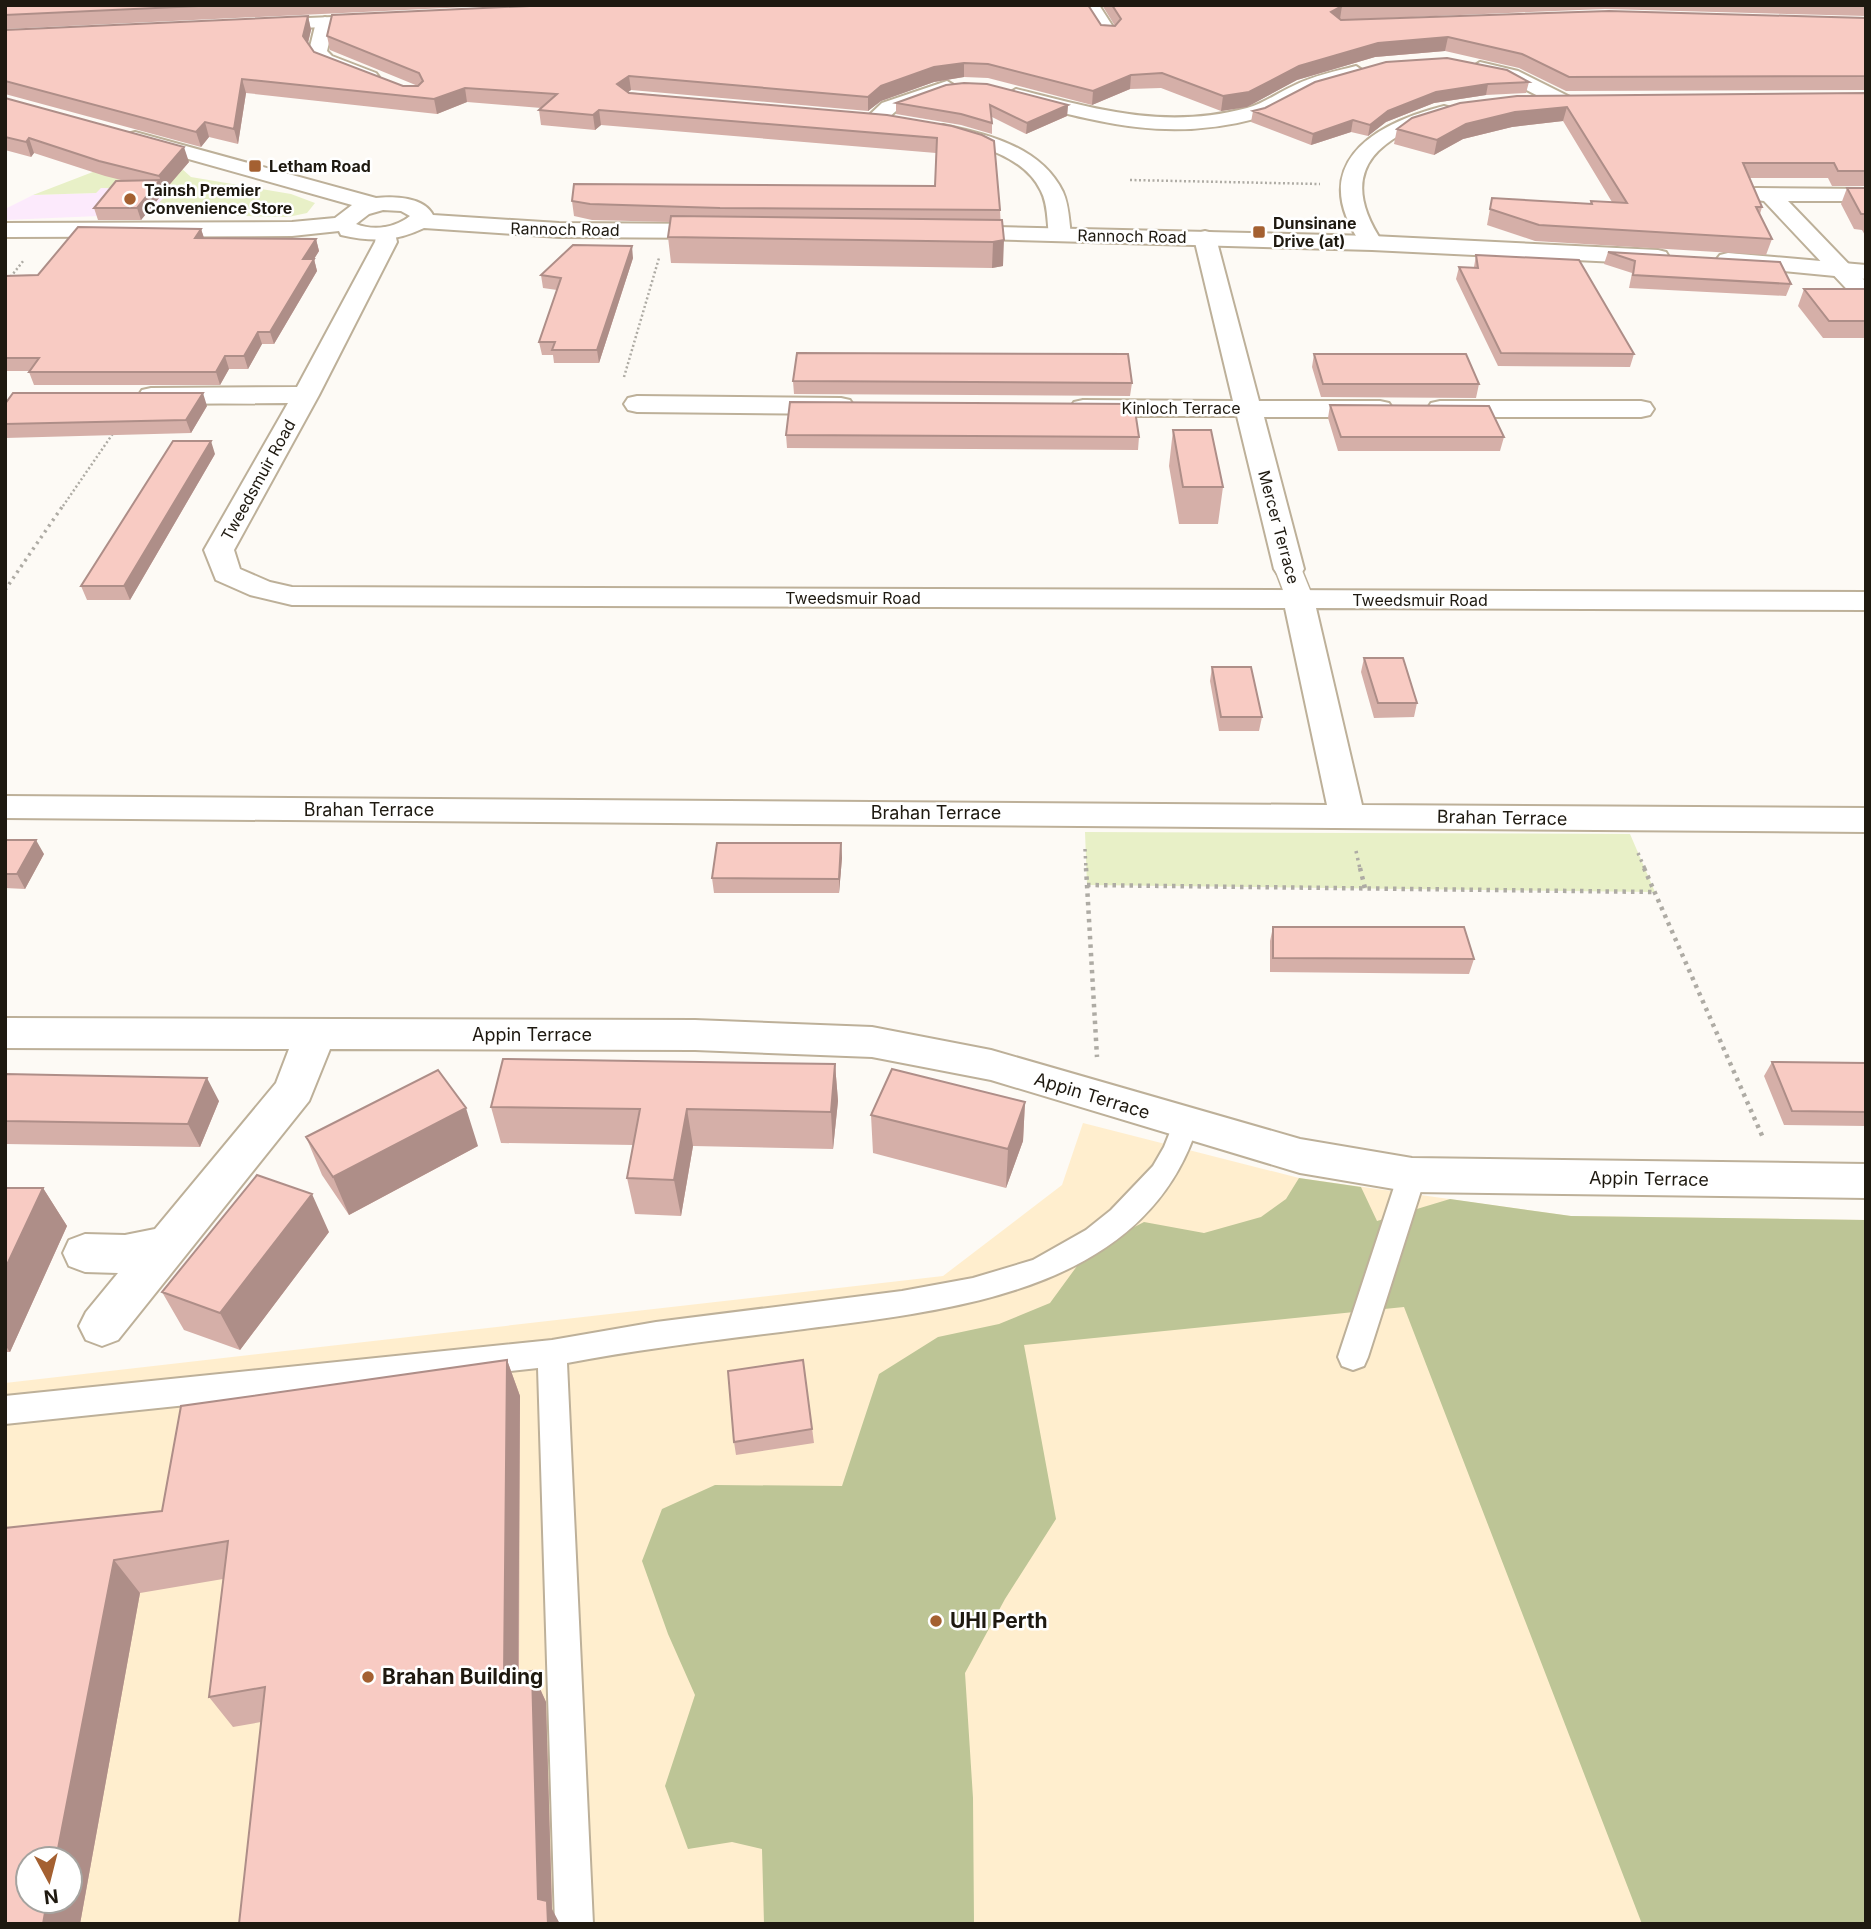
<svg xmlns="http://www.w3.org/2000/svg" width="1871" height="1929" font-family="Inter,sans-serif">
<rect width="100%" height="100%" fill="#fdfaf5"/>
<path fill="#fceafc" d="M 101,188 L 175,189 L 146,214 L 5,220 L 5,209 L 33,195 L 95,193 Z"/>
<path fill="#ffeece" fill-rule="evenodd" d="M 1083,1123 L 1299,1178 L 1571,1216 L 1866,1220 L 1866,1924 L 5,1924 L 5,1383 L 943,1276 L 1062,1185 ZM 28,1859 L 70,1859 L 70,1901 L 28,1901 Z"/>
<path fill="#e8f0c7" d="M 137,155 L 181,168 L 191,177 L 291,194 L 315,203 L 307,213 L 288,217 L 146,214 L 174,189 L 101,188 L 96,193 L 33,195 Z
M 1085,832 L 1630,834 L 1655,892 L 1087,885 Z"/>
<path fill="#bdc596" d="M 1299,1178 L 1361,1187 L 1377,1221 L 1450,1199 L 1571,1216 L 1866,1220 L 1866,1924 L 1642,1924 L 1404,1307 L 1024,1345 L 1056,1519 L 1005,1599 L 965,1673 L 973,1798 L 974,1924 L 764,1924 L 762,1849 L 732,1842 L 688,1849 L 665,1786 L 695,1695 L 668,1634 L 642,1561 L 662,1509 L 715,1485 L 842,1486 L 879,1374 L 938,1337 L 999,1324 L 1050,1303 L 1088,1251 L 1144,1222 L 1204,1233 L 1261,1217 L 1286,1199 Z"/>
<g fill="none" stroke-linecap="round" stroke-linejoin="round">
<defs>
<path id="service" d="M 1185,1114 L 1194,1117 L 1198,1124 C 1146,1292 952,1310 804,1329 C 725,1339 646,1348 567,1363 L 593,1924 L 555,1924 L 538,1368 L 5,1424 L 5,1396 L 552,1340 L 656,1322 L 902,1291 L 973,1278 L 1033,1260 L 1086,1230 L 1111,1210 L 1153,1166 L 1164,1147 L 1176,1117 Z
M 1412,1164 L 1422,1167 L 1426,1175 L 1368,1357 L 1364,1366 L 1353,1370 L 1342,1366 L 1338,1357 L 1398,1175 L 1402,1167 Z"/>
<path id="pedestrian" d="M 1289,560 L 1299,563 L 1314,600 L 1309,606 L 1299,609 L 1289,606 L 1275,569 L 1279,563 Z"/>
<path id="minor" d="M 1081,5 L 1099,5 L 1117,33 L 1114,37 L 1102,37 Z
M 325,17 L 334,22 L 327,51 L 332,56 L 376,73 L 379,77 L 376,81 L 362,81 L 318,64 L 309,51 L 316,22 Z
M 1480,62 L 1518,71 L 1570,97 L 1573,101 L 1570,105 L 1556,105 L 1505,79 L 1473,72 L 1471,68 Z
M 1356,66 L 1365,72 L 1363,76 C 1346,81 1327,85 1311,91 C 1293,99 1277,113 1258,118 C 1166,143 1098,122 1009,99 L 1006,95 L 1016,89 C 1096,109 1164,130 1247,108 C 1263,104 1279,92 1295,85 C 1313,76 1336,71 1356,66 Z
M 947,81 L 957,87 L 954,91 L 896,111 L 880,125 L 866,125 L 863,121 L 882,103 Z
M 1444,106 L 1451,108 L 1454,112 C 1448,120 1434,121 1424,124 C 1361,148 1344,185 1383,243 L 1380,248 L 1364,248 C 1305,167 1369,125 1444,106 Z
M 943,125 C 988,134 1041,147 1063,192 C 1069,205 1069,221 1071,235 L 1068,240 L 1052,240 L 1049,235 C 1047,221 1048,204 1041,191 C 1023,153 972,144 936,135 L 933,131 L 936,127 Z
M 1756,188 L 1866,189 L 1866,201 L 1788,201 L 1866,282 L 1866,303 L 1858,301 L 1764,201 L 1748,199 L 1745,194 L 1748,189 Z
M 386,227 L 394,229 L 397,242 L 319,395 L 234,550 L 240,569 L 270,582 L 292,587 L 1866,592 L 1866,610 L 1316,608 L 1362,805 L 1866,808 L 1866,832 L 5,818 L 5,796 L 1327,805 L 1285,608 L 292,605 L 250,595 L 216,580 L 204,550 L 288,403 L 151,404 L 142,402 L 138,396 L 142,390 L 151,388 L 297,387 L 375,242 L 378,229 Z
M 1205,231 L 1213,233 L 1216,238 L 1259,401 L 1380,401 L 1389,403 L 1393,409 L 1389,415 L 1380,417 L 1264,417 L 1304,569 L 1300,575 L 1289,578 L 1278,575 L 1274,569 L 1237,416 L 1083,416 L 1074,414 L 1070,408 L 1074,402 L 1083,400 L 1233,401 L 1194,238 L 1197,233 Z
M 637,396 L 841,398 L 850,400 L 854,406 L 850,412 L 841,414 L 637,412 L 628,410 L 624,404 L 628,398 Z
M 1440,401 L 1641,401 L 1650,403 L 1654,409 L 1650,415 L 1641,417 L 1440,417 L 1431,415 L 1427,409 L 1431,403 Z
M 5,1018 L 695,1020 L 872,1027 L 991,1050 L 1300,1139 L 1412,1158 L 1866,1164 L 1866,1198 L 1412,1192 L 1300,1173 L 991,1080 L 872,1057 L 695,1050 L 330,1049 L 309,1101 L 118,1340 L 102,1346 L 86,1340 L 79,1326 L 86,1312 L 118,1273 L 85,1272 L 69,1266 L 63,1253 L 69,1240 L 85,1234 L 125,1235 L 155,1229 L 276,1083 L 289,1049 L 5,1048 Z"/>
<path id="tertiary" d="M 381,15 L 390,20 L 387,24 L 259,30 L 250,25 L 259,20 Z
M 135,132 L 376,198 C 394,196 424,197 433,215 L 559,223 L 720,224 L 728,226 L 731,231 L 728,236 L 720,238 L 559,237 L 424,228 C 395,242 372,242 341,235 L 339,231 L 292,236 L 5,237 L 5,223 L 292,222 L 335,218 L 352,205 L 128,142 L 125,138 L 128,134 ZM 383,210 L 401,211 L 410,216 C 395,228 374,231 356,224 L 369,214 Z
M 952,226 L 1372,236 L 1658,250 L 1666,252 L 1669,257 L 1666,262 L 1658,264 L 1372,250 L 944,238 L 941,233 L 944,228 Z
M 1728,253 L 1866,265 L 1866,279 L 1720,265 L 1716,260 L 1720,255 Z"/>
</defs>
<use href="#service" stroke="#bdb099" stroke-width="4"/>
<use href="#pedestrian" stroke="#bdb099" stroke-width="3"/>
<use href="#minor" stroke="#bdb099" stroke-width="4"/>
<use href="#tertiary" stroke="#bdb099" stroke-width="4"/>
<path stroke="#aeaba4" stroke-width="2.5" stroke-dasharray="2 2.5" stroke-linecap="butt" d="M 1130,180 L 1320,184
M 5,284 L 24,260
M 624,377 L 659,258
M 63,506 L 114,432"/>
<path stroke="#aeaba4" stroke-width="3.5" stroke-dasharray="2.5 4.5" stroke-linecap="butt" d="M 5,590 L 64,504
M 1085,849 L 1086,869
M 1356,851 L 1360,869
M 1638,853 L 1645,869"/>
<path stroke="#aeaba4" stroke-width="4.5" stroke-dasharray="3.5 5" stroke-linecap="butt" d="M 1086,868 L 1097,1057
M 1360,868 L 1365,888
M 1644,868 L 1764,1140
M 1087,885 L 1655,892"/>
<use href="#service" fill="#fff" fill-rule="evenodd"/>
<use href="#pedestrian" fill="#fff" fill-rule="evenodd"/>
<use href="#minor" fill="#fff" fill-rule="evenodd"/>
<use href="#tertiary" fill="#fff" fill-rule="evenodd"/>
</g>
<path fill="#d5afa8" d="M 5,5 L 509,5 L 5,29 Z
M 1102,5 L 1866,5 L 1866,16 L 1605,9 L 1340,20 L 1341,20 L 1866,18 L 1866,90 L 1566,91 L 1519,68 L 1445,51 L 1375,57 L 1297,80 L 1247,107 L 1221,111 L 1161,88 L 1130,89 L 1092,105 L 988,78 L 964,77 L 934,82 L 881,101 L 868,111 L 631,90 L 628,92 L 952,126 L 1000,210 L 1003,266 L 992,268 L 671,263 L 668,237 L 670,222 L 592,220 L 574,216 L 572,201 L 935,186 L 936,153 L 601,125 L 595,130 L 541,125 L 539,110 L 541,108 L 467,102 L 437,114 L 246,93 L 238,144 L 209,137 L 201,147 L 5,94 L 5,30 L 308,16 L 311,30 L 308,44 L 314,52 L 403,86 L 418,86 L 330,50 L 327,36 L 1101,25 L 1115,26 Z
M 1315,82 L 1529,82 L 1526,93 L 1486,95 L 1434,103 L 1386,122 L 1368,136 L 1351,132 L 1311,145 L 1251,122 L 1253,111 L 1265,108 Z
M 1866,93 L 1866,186 L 1832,186 L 1828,178 L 1749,178 L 1762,207 L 1760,214 L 1772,239 L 1766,255 L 1535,241 L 1487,225 L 1492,198 L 1590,204 L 1591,201 L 1612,202 L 1563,121 L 1512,127 L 1463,139 L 1434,155 L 1394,144 L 1397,129 L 1460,103 Z
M 5,98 L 189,162 L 164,191 L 163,191 L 164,192 L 141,220 L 98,220 L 94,208 L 125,181 L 105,176 L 34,153 L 31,157 L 5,150 Z
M 896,103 L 1068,105 L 1067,116 L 1026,134 L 992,117 L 992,134 L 961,125 L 896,114 Z
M 1847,188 L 1866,188 L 1866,237 L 1862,230 L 1854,229 L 1841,204 Z
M 201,229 L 204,238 L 316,239 L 319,251 L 314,259 L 317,271 L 274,344 L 262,344 L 248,369 L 229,369 L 220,385 L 34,385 L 29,372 L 30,371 L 5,371 L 5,276 L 38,275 Z
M 1608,252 L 1791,284 L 1786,296 L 1629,288 L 1632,273 L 1604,264 Z
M 1476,255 L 1634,354 L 1630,367 L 1498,366 L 1456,279 L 1459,267 L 1474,267 Z
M 633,258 L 599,363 L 554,363 L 553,355 L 542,355 L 539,342 L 557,290 L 543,288 L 541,275 Z
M 1804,289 L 1866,289 L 1866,338 L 1823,338 L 1798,306 Z
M 1314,354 L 1479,384 L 1476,398 L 1321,397 L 1312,367 Z
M 793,381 L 1132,383 L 1130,396 L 794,394 Z
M 5,404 L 207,406 L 191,433 L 5,438 Z
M 1330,405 L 1504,437 L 1500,451 L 1338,451 L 1328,418 Z
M 1173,430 L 1223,487 L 1218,524 L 1179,524 L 1169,466 Z
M 786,435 L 1139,437 L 1138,450 L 787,448 Z
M 215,454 L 130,600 L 87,600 L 81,586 Z
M 1364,658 L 1417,703 L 1414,717 L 1374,718 L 1361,672 Z
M 1212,667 L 1262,717 L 1259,731 L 1219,731 L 1210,681 Z
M 5,840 L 44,854 L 25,889 L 5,888 Z
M 841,843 L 842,858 L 839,893 L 714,893 L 712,878 Z
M 1273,927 L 1474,959 L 1469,974 L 1270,972 L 1270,941 Z
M 1772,1062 L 1866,1063 L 1866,1126 L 1784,1125 L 1764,1076 Z
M 835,1064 L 838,1101 L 833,1149 L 693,1146 L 681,1216 L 635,1214 L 627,1178 L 634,1145 L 501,1143 L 491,1107 Z
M 5,1074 L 219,1101 L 200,1147 L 5,1144 Z
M 1025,1102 L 1023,1141 L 1006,1188 L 873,1153 L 871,1115 Z
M 306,1137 L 478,1146 L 349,1215 L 322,1175 Z
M 5,1188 L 43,1188 L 67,1226 L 10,1352 L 5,1352 Z
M 329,1232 L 240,1350 L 184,1330 L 162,1292 Z
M 507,1360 L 520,1396 L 519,1673 L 532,1671 L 546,1702 L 552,1909 L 261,1722 L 233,1727 L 209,1697 L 223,1579 L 140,1593 L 80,1924 L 5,1924 L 5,1528 L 162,1511 Z
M 803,1360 L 814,1443 L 736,1455 L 734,1442 Z"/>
<path fill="#ae8e88" d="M 1342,6 L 1340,19 L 1331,12 Z
M 308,16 L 311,30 L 306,50 L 303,36 Z
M 1448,37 L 1445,51 L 1375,57 L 1297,80 L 1247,107 L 1221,111 L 1223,96 L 1299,66 L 1378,43 Z
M 964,63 L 964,77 L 934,82 L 881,101 L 868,111 L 868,97 L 881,86 L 934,67 Z
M 1131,75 L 1130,89 L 1092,105 L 1093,91 Z
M 629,76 L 631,90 L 619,98 L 617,84 Z
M 242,79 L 246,93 L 238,144 L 234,129 Z
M 1488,84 L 1486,95 L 1434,103 L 1386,122 L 1368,136 L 1370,125 L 1388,111 L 1436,92 Z
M 465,88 L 467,102 L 437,114 L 434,99 Z
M 1068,105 L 1067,116 L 1026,134 L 1027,123 Z
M 1567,107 L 1563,121 L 1512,127 L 1463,139 L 1434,155 L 1437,140 L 1466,124 L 1515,112 Z
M 599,110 L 601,125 L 595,130 L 593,115 Z
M 1353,120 L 1351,132 L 1311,145 L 1313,134 Z
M 205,122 L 209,137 L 201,147 L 196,132 Z
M 29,138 L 34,153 L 31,157 L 26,142 Z
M 184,147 L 189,162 L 164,191 L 159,176 Z
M 160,180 L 164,192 L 141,220 L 137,208 Z
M 201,229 L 205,241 L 195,238 Z
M 316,239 L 319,251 L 314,259 L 317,271 L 274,344 L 270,332 L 303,259 Z
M 1004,240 L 1003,266 L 992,268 L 993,242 Z
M 632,246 L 633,258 L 599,363 L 597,350 Z
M 258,332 L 262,344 L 248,369 L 244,356 Z
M 225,356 L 229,369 L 220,385 L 216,372 Z
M 203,393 L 207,406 L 191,433 L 186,420 Z
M 211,441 L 215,454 L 130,600 L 124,586 Z
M 36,840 L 44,854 L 25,889 L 17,874 Z
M 841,843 L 842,858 L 839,893 L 839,879 Z
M 835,1064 L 838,1101 L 833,1149 L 831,1112 Z
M 207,1078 L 219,1101 L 200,1147 L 188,1124 Z
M 1025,1102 L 1023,1141 L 1006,1188 L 1008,1149 Z
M 466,1108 L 478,1146 L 349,1215 L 333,1177 Z
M 687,1109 L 693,1146 L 681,1216 L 674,1180 Z
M 43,1188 L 67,1226 L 10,1352 L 5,1345 L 5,1269 Z
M 312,1194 L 329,1232 L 240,1350 L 220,1313 Z
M 507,1360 L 520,1396 L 518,1706 L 504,1676 Z
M 114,1560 L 140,1593 L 80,1924 L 43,1924 L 47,1901 L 70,1901 L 70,1859 L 56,1859 Z
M 532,1671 L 546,1702 L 552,1909 L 560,1924 L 548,1924 L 538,1899 Z"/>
<path fill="#f8cbc3" stroke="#ae8e88" stroke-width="2" d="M 5,5 L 220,5 L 5,15 Z
M 551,5 L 1088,5 L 1101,25 L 1115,26 L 1121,19 L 1112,5 L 1355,5 L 1342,6 L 1331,12 L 1341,20 L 1609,11 L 1866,18 L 1866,76 L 1569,77 L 1522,54 L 1448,37 L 1378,43 L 1299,66 L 1249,92 L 1223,96 L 1162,73 L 1131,75 L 1093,91 L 988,64 L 964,63 L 934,67 L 881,86 L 868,97 L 629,76 L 617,84 L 629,93 L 887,115 L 952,126 L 982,135 L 994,141 L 1000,210 L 720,208 L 590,204 L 572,201 L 574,184 L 935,186 L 937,138 L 599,110 L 593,115 L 539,110 L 557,94 L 465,88 L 434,99 L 242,79 L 234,129 L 205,122 L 196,132 L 5,81 L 5,30 L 308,16 L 303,36 L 314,52 L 403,86 L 418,86 L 423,81 L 419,73 L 327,36 L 332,15 Z
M 1447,58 L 1507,70 L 1529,82 L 1488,84 L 1436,92 L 1388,111 L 1370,125 L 1353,120 L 1313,134 L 1253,111 L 1265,108 L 1315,82 L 1386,62 Z
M 964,83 L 987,84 L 1068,105 L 1027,123 L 990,105 L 992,123 L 961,114 L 896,103 L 946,85 Z
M 1866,93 L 1866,171 L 1838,171 L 1834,163 L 1743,163 L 1762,207 L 1756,207 L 1772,239 L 1539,225 L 1490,209 L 1492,198 L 1592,204 L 1591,201 L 1627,203 L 1567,107 L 1515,112 L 1466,124 L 1437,140 L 1397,129 L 1412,118 L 1460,103 L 1517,96 Z
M 5,98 L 184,147 L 159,176 L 99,161 L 29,138 L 26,142 L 5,137 Z
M 160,180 L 137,208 L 94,208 L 116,181 Z
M 1847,188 L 1866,188 L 1866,214 L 1861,214 Z
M 671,216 L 1002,220 L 1004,240 L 993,242 L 668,237 Z
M 78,227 L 201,229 L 195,238 L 316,239 L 303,259 L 314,259 L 270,332 L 258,332 L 244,356 L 225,356 L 216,372 L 29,372 L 39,358 L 5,358 L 5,276 L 38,275 Z
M 573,245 L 632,246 L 597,350 L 552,350 L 555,342 L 539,342 L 561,278 L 541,275 Z
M 1608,252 L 1780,262 L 1791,284 L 1633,275 L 1635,261 Z
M 1476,255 L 1579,260 L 1634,354 L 1501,353 L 1459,267 L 1478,268 Z
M 1804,289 L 1866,289 L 1866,321 L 1829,321 Z
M 797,353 L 1128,354 L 1132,383 L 793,381 Z
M 1314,354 L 1466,354 L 1479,384 L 1323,384 Z
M 13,393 L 203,393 L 186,420 L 5,424 L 5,404 Z
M 790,402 L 1134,404 L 1139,437 L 786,435 Z
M 1330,405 L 1489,406 L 1504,437 L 1341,437 Z
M 1173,430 L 1211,430 L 1223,487 L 1183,487 Z
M 173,441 L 211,441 L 124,586 L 81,586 Z
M 1364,658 L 1403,658 L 1417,703 L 1378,703 Z
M 1212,667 L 1251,667 L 1262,717 L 1221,717 Z
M 5,840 L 36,840 L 17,874 L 5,874 Z
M 717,843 L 841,843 L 839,879 L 712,878 Z
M 1273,927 L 1464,927 L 1474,959 L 1273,958 Z
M 503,1059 L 835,1064 L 831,1112 L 687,1109 L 674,1180 L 627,1178 L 640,1109 L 491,1107 Z
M 1772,1062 L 1866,1063 L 1866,1112 L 1792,1111 Z
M 892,1069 L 1025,1102 L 1008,1149 L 871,1115 Z
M 438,1070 L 466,1108 L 333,1177 L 306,1137 Z
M 5,1074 L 207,1078 L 188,1124 L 5,1121 Z
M 257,1175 L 312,1194 L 220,1313 L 162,1292 Z
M 5,1188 L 43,1188 L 5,1269 Z
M 507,1360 L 504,1676 L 532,1671 L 538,1899 L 547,1901 L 548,1924 L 239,1924 L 265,1687 L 209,1697 L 228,1541 L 114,1560 L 56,1859 L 28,1859 L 28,1901 L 47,1901 L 43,1924 L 5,1924 L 5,1528 L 162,1511 L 181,1406 Z
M 803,1360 L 812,1429 L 734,1442 L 728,1371 Z"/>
<g fill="#a46031" stroke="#fff" stroke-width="2.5">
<rect x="248" y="159" width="14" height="14" rx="3.5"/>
<circle cx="130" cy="199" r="7"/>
<rect x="1252" y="225" width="14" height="14" rx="3.5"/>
<circle cx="936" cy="1621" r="7"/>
<circle cx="368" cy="1677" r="7"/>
</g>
<g text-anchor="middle" stroke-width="5" stroke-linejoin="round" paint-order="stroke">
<g font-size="16" font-weight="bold" fill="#1e1910" stroke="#fff" text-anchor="start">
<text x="269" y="172">Letham Road</text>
<text x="144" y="196">Tainsh Premier<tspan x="144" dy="18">Convenience Store</tspan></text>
<text x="1273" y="229">Dunsinane<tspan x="1273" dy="18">Drive (at)</tspan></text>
</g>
<g font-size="16" fill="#1e1910" stroke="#fff">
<text transform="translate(565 229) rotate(1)" y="6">Rannoch Road</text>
<text transform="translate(1132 236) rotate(1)" y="6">Rannoch Road</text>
<text x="1181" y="414">Kinloch Terrace</text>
<text transform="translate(258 480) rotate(-61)" y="6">Tweedsmuir Road</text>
<text transform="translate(1279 527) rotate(75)" y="6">Mercer Terrace</text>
<text x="853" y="604">Tweedsmuir Road</text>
<text x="1420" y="606">Tweedsmuir Road</text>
</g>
<g font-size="18" fill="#1e1910" stroke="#fff">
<text x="369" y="816">Brahan Terrace</text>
<text x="936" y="819">Brahan Terrace</text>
<text transform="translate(1502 818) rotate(1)" y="6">Brahan Terrace</text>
<text x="532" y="1041">Appin Terrace</text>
<text transform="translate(1092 1096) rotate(17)" y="6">Appin Terrace</text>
<text transform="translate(1649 1179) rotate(1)" y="6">Appin Terrace</text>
</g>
<g font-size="21" font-weight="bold" fill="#1e1910" stroke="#fff" text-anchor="start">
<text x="950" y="1628">UHI Perth</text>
<text x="382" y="1684">Brahan Building</text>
</g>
</g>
<rect width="1871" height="1929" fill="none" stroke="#1e1910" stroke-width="14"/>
<g transform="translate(49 1880) rotate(173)"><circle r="33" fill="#ffffff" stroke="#a5a39f" stroke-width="2"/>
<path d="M0-5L12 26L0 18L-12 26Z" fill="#a46031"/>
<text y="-10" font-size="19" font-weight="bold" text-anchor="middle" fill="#1e1910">N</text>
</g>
</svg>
